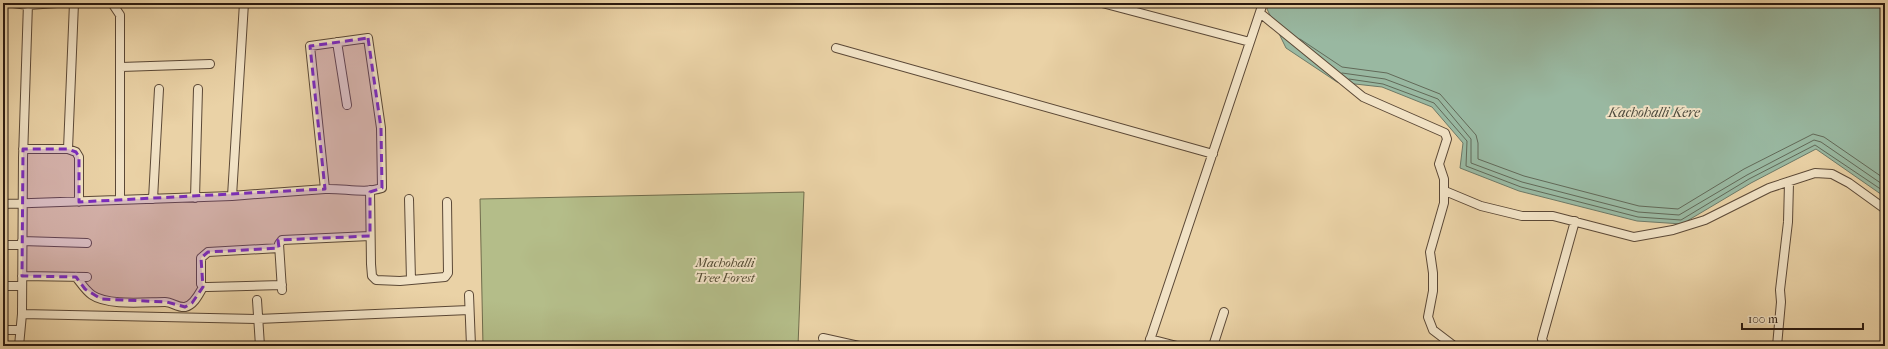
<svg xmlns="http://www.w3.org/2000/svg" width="1888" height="349" font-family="'IM FELL French Canon',serif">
<rect width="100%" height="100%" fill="#ead2a6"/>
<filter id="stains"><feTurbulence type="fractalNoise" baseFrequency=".005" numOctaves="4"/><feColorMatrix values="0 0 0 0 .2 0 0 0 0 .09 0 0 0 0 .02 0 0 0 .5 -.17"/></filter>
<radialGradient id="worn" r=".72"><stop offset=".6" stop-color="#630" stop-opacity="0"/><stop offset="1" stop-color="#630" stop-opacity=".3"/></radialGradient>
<path fill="#b4bd89" stroke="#706c4c" d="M 804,192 L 798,346 L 483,346 L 480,199 Z"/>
<path fill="#99b8a1" stroke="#6d7967" d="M 1269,3 L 1885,3 L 1885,197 L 1816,149 L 1751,183 L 1682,224 L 1637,221 L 1519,191 L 1460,168 L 1463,143 L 1432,107 L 1382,87 L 1337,82 L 1286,48 L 1267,9 Z"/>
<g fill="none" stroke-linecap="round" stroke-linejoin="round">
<path stroke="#626958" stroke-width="1" d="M 1300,39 L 1342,67 L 1387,73 L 1440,94 L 1476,135 L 1478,143 L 1478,159 L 1524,176 L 1639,206 L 1678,209 L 1744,169 L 1813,134 L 1824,137 L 1885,179
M 1342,73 L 1385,79 L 1438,99 L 1471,139 L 1471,163 L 1522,182 L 1638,212 L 1679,215 L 1747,175 L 1814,140 L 1821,142 L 1885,186
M 1349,79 L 1383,84 L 1434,103 L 1467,141 L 1466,166 L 1521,187 L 1638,217 L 1681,220 L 1749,179 L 1815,145 L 1885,192"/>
<defs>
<path id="street" d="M 13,3 L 28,5 L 57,3
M 112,3 L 120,15 L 120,200
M 1102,3 L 1250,42 L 1263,3
M 1260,13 L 1363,97 L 1445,133 L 1447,139 L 1439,164 L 1444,179 L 1444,203 L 1430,252 L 1433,273 L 1433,291 L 1428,317 L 1433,330 L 1454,346
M 337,42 L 347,105
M 836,48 L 1213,154
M 121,67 L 210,64
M 23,149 L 68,149 L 74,3
M 68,149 L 76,152 L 79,157 L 79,202
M 370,190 L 371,264 L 372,276 L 376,280 L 400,281 L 445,277 L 448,273 L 447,202
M 1445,191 L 1481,206 L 1522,216 L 1553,216 L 1634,237 L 1673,230 L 1705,220 L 1769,188 L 1815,173 L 1832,174 L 1849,183 L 1885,209
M 232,196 L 244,3
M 195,198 L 198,89
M 153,199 L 159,89
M 409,199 L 411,280
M 3,204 L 232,196 L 244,195 L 325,189 C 344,188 364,194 382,188 L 381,128 L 368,38 L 310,46 L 325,189
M 22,241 L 87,243
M 3,245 L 22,245
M 279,248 L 208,252 L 201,258 L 201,284 L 203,287 L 208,287 L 282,285
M 22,276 L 87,277
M 76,277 C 81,283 85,290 92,295 C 108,306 145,302 165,302 C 172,302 178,308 185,307 C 194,305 199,294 203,287
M 3,286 L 22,286
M 282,290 L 279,244 L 282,240 L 370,236
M 469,295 L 471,346
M 257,300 L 260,346
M 22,314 L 258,319 L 469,310
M 3,330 L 20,330
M 823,338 L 859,346
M 1150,339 L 1177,346
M 19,346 L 22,314 L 23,158 L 28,3
M 1148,346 L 1250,42
M 1213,346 L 1224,312
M 1545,346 L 1542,339 L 1575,221
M 1777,346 L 1781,302 L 1780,290 L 1788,222 L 1789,183"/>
</defs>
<use href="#street" stroke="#5b4836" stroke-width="10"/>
<use href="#street" stroke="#f1e2c5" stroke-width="8"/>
</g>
<path fill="#7b2cbf" fill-opacity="0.2" stroke="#7b2cbf" stroke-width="3" stroke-dasharray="8 5" stroke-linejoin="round" d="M 368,38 L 381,128 L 382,188 L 370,192 L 370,236 L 278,240 L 279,248 L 208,252 L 201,258 L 203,287 L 192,303 L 185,307 L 167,302 L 101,299 L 85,289 L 76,277 L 22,276 L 23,149 L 68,149 L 76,152 L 79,157 L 79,202 L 325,189 L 310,46 Z"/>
<g text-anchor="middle" stroke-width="4" stroke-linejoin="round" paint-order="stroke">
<g font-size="13" font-style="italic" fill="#544b34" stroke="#f1e2c5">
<text x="725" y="267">Machohalli<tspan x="725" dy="15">Tree Forest</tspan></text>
</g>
<g font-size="14" font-style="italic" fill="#4c493c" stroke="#f1e2c5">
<text x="1654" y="117">Kachohalli Kere</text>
</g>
</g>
<rect width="1888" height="349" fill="none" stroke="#ead2a6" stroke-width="16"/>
<rect x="4" y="4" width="1880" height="341" fill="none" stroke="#2b1a10" stroke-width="2"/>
<rect x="8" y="8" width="1872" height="333" fill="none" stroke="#2b1a10"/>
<path d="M1742 323v6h121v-6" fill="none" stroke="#2b1a10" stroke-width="2"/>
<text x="1748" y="323" font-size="12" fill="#2b1a10" stroke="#f1e2c5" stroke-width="3" paint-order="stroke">100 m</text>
<rect width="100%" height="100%" filter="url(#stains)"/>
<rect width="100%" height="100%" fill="url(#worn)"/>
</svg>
